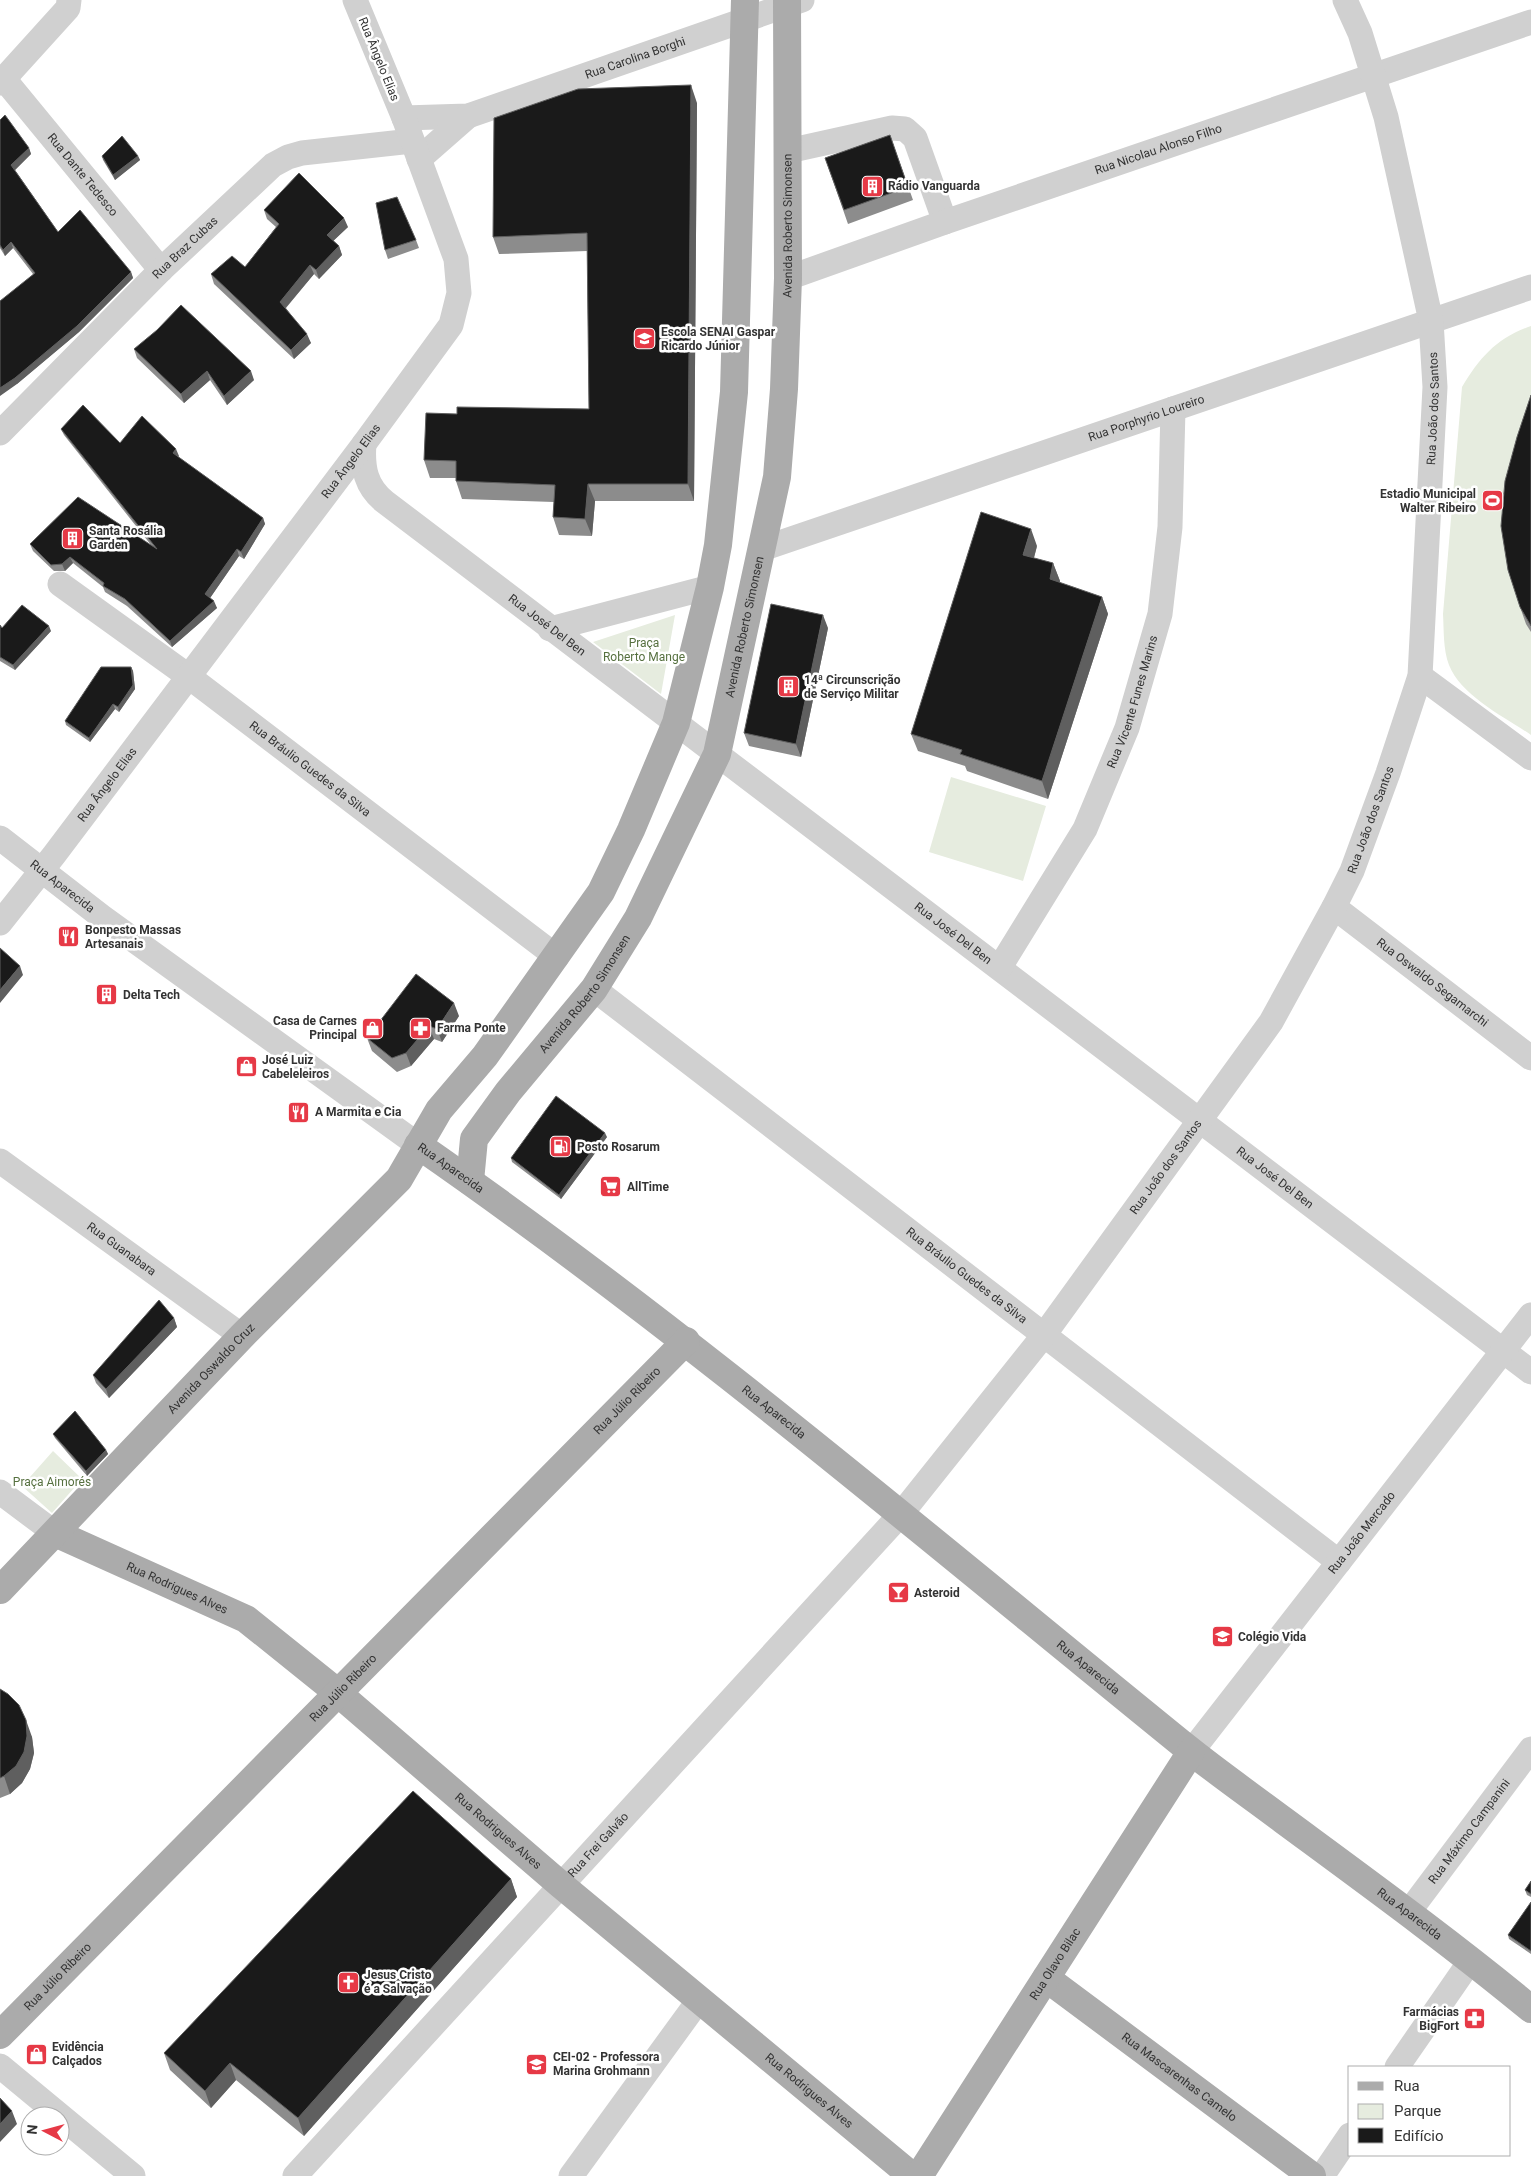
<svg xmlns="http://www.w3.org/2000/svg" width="1531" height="2176" font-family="Roboto,sans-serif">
<rect width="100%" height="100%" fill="#fff"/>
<path fill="#e6ecdf" d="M 1531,326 L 1531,735 C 1505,717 1461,696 1449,665 C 1443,649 1444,631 1443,614 L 1462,387 C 1480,357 1497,338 1531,326 Z
M 675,615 L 661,694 L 593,642 Z
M 951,777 L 1046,806 L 1023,881 L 929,852 Z
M 53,1451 L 82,1479 L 52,1513 L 22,1486 Z"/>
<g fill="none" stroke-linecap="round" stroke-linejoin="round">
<g stroke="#d0d0d0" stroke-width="25">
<path id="s1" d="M 4,79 L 161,270"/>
<path d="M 0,83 L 68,8 L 69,0"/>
<path id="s2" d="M 404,118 L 468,116 L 802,0"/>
<path d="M 788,151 L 892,128 L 905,129 L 915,138 L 945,222"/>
<path d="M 419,159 L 468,116"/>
<path id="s3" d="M 788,278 L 945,222 L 1531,22"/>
<path id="s4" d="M 0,433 L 161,270 L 273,165 L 288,157 L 302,153 L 412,141"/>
<path id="s5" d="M 364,444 C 362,468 366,487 385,502 L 1531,1372"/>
<path id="s6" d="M 762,549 L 1531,287"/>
<path id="s7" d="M 60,584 L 188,676 L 557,957"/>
<path d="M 550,629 L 710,587"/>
<path d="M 1420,676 L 1531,758"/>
<path id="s8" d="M 0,838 L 102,917 L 418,1145"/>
<path id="s9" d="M 1334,907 L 1531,1058"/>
<path id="s10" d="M 0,923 L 54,855 L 364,444 L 451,325 L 459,293 L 456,259 L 404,118 L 355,0"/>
<path id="s11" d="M 1000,967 L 1085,829 L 1127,728 L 1160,614 L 1170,527 L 1173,409"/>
<path id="s12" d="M 594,989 L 1339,1562"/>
<path id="s13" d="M 0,1161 L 242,1336"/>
<path d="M 0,1492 L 55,1533"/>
<path id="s14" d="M 1191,1752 L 1531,1315"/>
<path id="s15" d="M 1408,1913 L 1531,1749"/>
<path d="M 0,2066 L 133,2176"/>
<path d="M 1397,2067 L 1471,1960"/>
<path id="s16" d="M 295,2176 L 901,1514 L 1044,1335 L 1271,1022 L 1334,907 L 1352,871 L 1388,773 L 1420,676 L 1435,387 L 1431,321 L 1386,117 L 1360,33 L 1345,0"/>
<path d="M 571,2176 L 699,2000"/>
<path d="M 1322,2176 L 1350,2135"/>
</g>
<g stroke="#ababab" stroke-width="28">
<path id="s17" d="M 418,1145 C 686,1331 934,1543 1187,1748 C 1218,1773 1251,1796 1283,1820 C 1367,1882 1451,1943 1531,2009"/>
<path id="s18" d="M 470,1181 L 474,1139 L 508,1092 L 594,989 L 638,918 L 717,754 L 777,477 L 784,389 L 788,278 L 787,0"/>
<path id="s19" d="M 55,1533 L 246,1619 L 332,1688 L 561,1885 L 912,2176"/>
<path id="s20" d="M 0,1590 L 242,1336 L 399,1179 L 439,1110 L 485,1056 L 601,892 L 631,830 L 676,723 L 710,587 L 718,545 L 734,392 L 745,0"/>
<path id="s21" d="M 1046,1978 L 1312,2176"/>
<path id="s22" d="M 0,2035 L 686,1341"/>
<path id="s23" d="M 919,2176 L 1191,1752"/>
</g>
</g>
<path fill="#8c8c8c" d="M 697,103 L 694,501 L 595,501 L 592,536 L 559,535 L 553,517 L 554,502 L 462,499 L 456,481 L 456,478 L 430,478 L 424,460 L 589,409 L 587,251 L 499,254 L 493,237 Z
M 0,120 L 29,148 L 31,154 L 15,170 L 58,232 L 131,272 L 133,278 L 79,332 L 17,384 L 33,274 L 13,248 L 5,256 L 0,248 Z
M 890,135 L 913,200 L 848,224 L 825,158 Z
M 102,156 L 138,156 L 140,160 L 115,180 L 103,160 Z
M 264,210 L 348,227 L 333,241 L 339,246 L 342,255 L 319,279 L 314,274 L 286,308 L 311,343 L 294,359 L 214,284 L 211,274 L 245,267 L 276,227 L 267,219 Z
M 416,240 L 419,248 L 388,259 L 385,250 Z
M 134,349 L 254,380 L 227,405 L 210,380 L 184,403 L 137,358 Z
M 1531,395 L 1531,632 L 1526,624 L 1520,607 Z
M 61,429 L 120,443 L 179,456 L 178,457 L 263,518 L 265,524 L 244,559 L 239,556 L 210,598 L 217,608 L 172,647 L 127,606 L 105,592 L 103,587 L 73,563 L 65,571 L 54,571 L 33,551 L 30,544 L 151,545 L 64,435 Z
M 1037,546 L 1034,558 L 1053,563 L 1060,581 L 1059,583 L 1102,597 L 1108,614 L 1048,799 L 967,771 L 965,766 L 918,751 L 911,734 Z
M 0,625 L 2,628 L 51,631 L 15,670 L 0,661 Z
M 828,628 L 801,757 L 749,746 L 744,733 Z
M 131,667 L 133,671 L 135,689 L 119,712 L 115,709 L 90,742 L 66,725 L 65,721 Z
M 459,1016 L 442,1042 L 434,1039 L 411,1066 L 397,1072 L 372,1051 L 367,1038 Z
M 607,1137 L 561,1199 L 512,1162 L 511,1158 Z
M 174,1318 L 177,1327 L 109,1398 L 96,1383 L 93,1375 Z
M 53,1434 L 106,1450 L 108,1454 L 87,1476 L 55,1438 Z
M 0,1689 L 32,1737 L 34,1753 L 30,1769 L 22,1783 L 10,1794 L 0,1798 Z
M 511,1879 L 517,1897 L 304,2136 L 236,2080 L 211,2108 L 170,2070 L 164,2053 Z
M 1531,1881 L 1531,1897 L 1527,1895 L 1525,1890 Z
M 1531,1902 L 1531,1954 L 1509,1939 L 1508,1935 Z"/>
<path fill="#5f5f5f" d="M 691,85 L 697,103 L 694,501 L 688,484 Z
M 29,148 L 31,154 L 14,171 L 11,165 Z
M 138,156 L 140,160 L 115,180 L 113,175 Z
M 344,218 L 348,227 L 330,244 L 327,235 Z
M 11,242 L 13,248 L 5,256 L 3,250 Z
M 339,246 L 342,255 L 319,279 L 316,270 Z
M 310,265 L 314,274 L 283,311 L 280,302 Z
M 131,272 L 133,278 L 79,332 L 17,384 L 0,396 L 0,388 Z
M 307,334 L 311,343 L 294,359 L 291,350 Z
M 207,371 L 210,380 L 184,403 L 181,394 Z
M 251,371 L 254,380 L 227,405 L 224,396 Z
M 176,449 L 179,456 L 175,459 L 173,453 Z
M 588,484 L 595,501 L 592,536 L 585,519 Z
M 263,518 L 265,524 L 244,559 L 241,552 Z
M 1031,529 L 1037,546 L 1030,572 L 1023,555 Z
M 237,549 L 239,556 L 208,601 L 205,594 Z
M 70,557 L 73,563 L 65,571 L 62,564 Z
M 1053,563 L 1060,581 L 1056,597 L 1050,579 Z
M 1102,597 L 1108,614 L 1048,799 L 1042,781 Z
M 214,601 L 217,608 L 172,647 L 170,641 Z
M 823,615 L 828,628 L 801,757 L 796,744 Z
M 49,626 L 51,631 L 15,670 L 13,665 Z
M 131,667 L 133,671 L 135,689 L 119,712 L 118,707 Z
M 113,704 L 115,709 L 90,742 L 89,738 Z
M 20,966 L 23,975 L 0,1003 L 0,990 Z
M 454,1003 L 459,1016 L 442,1042 L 437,1029 Z
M 429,1026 L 434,1039 L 411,1066 L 406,1053 Z
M 605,1133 L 607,1137 L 561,1199 L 559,1195 Z
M 174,1318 L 177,1327 L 109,1398 L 106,1389 Z
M 106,1450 L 108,1454 L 87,1476 L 86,1471 Z
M 26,1720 L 32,1737 L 34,1753 L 30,1769 L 22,1783 L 10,1794 L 4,1776 Z
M 511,1879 L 517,1897 L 304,2136 L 298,2118 Z
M 230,2063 L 236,2080 L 211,2108 L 205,2091 Z
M 12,2111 L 17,2124 L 0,2142 L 0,2124 Z"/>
<path fill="#1a1a1a" stroke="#5f5f5f" d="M 691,85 L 688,484 L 588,484 L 585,519 L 553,517 L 555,485 L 456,481 L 456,461 L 424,460 L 426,413 L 457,414 L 457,407 L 589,409 L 587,233 L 493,237 L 494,118 L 578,89 Z
M 5,115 L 29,148 L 11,165 L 58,232 L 80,210 L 131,272 L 77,326 L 15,378 L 0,388 L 0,301 L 35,273 L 11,242 L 3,250 L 0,245 L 0,120 Z
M 890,135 L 908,187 L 844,210 L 825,158 Z
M 122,136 L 138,156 L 113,175 L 102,156 Z
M 299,173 L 344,218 L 327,235 L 339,246 L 316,270 L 310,265 L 280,302 L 307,334 L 291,350 L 211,274 L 232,256 L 245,267 L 279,224 L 264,210 Z
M 397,197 L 416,240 L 385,250 L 376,203 Z
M 181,305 L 251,371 L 224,396 L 207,371 L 181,394 L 134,349 L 157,330 Z
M 1531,395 L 1531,626 L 1520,607 L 1508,570 L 1501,526 L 1505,481 L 1517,437 Z
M 83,405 L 120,443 L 142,416 L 176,449 L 173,453 L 263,518 L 241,552 L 237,549 L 205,594 L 214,601 L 170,641 L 125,599 L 103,586 L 104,583 L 70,557 L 62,564 L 51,565 L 30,544 L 78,497 L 157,549 L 61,429 Z
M 981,512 L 1031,529 L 1023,555 L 1053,563 L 1050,579 L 1102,597 L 1042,781 L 960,754 L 962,750 L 911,734 Z
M 771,604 L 823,615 L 796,744 L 744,733 Z
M 22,605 L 49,626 L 13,665 L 0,657 L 0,625 L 2,628 Z
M 101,667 L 131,667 L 133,685 L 118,707 L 113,704 L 89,738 L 65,721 Z
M 0,948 L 20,966 L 0,990 Z
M 416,974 L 454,1003 L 437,1029 L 429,1026 L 406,1053 L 392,1058 L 367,1038 Z
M 556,1096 L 605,1133 L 559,1195 L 511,1158 Z
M 159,1300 L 174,1318 L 106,1389 L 93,1375 Z
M 75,1411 L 106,1450 L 86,1471 L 53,1434 Z
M 0,1689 L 8,1694 L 19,1705 L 26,1720 L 27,1736 L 24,1752 L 16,1766 L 4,1776 L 0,1778 Z
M 413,1791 L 511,1879 L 298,2118 L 230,2063 L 205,2091 L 164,2053 Z
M 1531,1881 L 1531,1894 L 1525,1890 Z
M 1531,1902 L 1531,1951 L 1508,1935 Z
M 0,2098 L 12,2111 L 0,2124 Z"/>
<defs>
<symbol id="building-square" viewBox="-11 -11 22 22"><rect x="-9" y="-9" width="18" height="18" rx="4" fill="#e63946" stroke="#fff"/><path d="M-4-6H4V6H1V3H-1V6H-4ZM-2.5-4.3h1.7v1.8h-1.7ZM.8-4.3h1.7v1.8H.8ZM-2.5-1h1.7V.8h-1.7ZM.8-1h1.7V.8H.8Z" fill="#fff"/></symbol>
<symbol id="university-square" viewBox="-11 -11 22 22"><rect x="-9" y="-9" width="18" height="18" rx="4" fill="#e63946" stroke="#fff"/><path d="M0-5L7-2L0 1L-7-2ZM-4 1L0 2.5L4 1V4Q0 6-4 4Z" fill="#fff"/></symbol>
<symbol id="stadium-square" viewBox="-11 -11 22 22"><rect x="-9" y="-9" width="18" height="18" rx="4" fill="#e63946" stroke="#fff"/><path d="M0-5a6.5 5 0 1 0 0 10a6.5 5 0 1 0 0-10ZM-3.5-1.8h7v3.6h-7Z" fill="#fff"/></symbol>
<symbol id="restaurant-square" viewBox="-11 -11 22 22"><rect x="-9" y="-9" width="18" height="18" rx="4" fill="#e63946" stroke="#fff"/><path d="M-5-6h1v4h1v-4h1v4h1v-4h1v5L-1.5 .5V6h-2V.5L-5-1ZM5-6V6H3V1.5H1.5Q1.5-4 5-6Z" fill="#fff"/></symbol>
<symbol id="shop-square" viewBox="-11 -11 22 22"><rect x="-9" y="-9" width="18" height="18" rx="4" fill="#e63946" stroke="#fff"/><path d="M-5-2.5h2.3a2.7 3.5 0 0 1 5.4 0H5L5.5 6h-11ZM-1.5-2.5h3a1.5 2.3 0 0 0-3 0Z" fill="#fff"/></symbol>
<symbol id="pharmacy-square" viewBox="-11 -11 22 22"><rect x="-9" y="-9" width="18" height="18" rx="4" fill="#e63946" stroke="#fff"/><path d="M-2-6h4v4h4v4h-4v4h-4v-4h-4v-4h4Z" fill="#fff"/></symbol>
<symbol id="fuel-square" viewBox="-11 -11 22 22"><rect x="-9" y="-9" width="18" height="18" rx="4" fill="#e63946" stroke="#fff"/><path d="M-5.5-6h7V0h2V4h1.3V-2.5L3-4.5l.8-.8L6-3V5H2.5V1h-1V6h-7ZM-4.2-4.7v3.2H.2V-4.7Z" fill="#fff"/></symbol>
<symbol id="supermarket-square" viewBox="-11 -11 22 22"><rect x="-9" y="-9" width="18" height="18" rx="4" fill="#e63946" stroke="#fff"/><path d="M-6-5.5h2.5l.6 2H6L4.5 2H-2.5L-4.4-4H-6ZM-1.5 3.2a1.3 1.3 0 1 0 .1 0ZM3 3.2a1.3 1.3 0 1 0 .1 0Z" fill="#fff"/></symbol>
<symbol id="bar-square" viewBox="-11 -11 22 22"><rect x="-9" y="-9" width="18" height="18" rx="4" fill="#e63946" stroke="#fff"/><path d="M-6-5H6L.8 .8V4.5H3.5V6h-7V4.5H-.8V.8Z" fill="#fff"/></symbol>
<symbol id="school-square" viewBox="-11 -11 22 22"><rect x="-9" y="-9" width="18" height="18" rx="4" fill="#e63946" stroke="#fff"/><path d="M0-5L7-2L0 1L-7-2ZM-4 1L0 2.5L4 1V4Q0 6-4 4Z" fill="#fff"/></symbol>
<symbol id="church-square" viewBox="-11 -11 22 22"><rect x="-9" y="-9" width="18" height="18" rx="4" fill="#e63946" stroke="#fff"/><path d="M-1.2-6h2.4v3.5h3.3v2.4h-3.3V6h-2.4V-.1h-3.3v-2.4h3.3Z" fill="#fff"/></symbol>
</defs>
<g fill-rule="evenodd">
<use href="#building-square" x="860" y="174" width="25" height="25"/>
<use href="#university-square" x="632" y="326" width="25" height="25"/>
<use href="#stadium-square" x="1480" y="488" width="25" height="25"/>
<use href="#building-square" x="60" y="526" width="25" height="25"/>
<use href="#building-square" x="776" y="674" width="25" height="25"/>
<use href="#restaurant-square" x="56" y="924" width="25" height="25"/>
<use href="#building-square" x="94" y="982" width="25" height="25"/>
<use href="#shop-square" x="360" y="1016" width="25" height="25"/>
<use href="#pharmacy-square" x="408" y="1016" width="25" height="25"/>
<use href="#shop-square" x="234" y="1054" width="25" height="25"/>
<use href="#restaurant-square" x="286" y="1100" width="25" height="25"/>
<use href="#fuel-square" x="548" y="1134" width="25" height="25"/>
<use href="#supermarket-square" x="598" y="1174" width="25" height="25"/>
<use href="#bar-square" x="886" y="1580" width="25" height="25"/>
<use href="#school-square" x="1210" y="1624" width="25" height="25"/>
<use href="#church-square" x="336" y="1970" width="25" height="25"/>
<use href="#pharmacy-square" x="1462" y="2006" width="25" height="25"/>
<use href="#shop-square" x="24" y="2042" width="25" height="25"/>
<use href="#school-square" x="524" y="2052" width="25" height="25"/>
</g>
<g text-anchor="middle" stroke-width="5" stroke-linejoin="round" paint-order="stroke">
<g font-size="12" fill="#333" stroke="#fff">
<text dy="4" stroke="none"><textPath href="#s2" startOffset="241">Rua Carolina Borghi</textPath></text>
<text transform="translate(379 59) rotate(68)" y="4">Rua Ângelo Elias</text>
<text dy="4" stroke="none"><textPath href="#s3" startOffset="392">Rua Nicolau Alonso Filho</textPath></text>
<text dy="4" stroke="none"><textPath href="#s1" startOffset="124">Rua Dante Tedesco</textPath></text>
<text dy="4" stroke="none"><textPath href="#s18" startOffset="1035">Avenida Roberto Simonsen</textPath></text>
<text dy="4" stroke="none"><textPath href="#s4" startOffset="262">Rua Braz Cubas</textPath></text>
<text dy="4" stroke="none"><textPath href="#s16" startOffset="2159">Rua João dos Santos</textPath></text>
<text dy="4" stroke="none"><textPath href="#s6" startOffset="406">Rua Porphyrio Loureiro</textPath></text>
<text dy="4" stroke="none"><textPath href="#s10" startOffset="580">Rua Ângelo Elias</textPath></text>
<text dy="4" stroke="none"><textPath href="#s5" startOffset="268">Rua José Del Ben</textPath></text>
<text dy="4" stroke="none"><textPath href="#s18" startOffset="630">Avenida Roberto Simonsen</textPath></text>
<text dy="4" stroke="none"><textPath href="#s11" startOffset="298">Rua Vicente Funes Marins</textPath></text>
<text dy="4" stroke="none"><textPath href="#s7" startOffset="311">Rua Bráulio Guedes da Silva</textPath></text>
<text dy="4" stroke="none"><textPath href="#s10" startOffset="175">Rua Ângelo Elias</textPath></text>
<text dy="4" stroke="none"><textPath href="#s16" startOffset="1739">Rua João dos Santos</textPath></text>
<text dy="4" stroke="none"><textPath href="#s8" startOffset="79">Rua Aparecida</textPath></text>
<text dy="4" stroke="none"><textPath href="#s5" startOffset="778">Rua José Del Ben</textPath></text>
<text dy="4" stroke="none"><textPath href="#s9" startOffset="124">Rua Oswaldo Segamarchi</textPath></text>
<text dy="4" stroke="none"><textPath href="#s18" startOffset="225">Avenida Roberto Simonsen</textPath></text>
<text dy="4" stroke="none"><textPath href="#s16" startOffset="1334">Rua João dos Santos</textPath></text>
<text dy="4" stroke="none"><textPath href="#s17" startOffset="40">Rua Aparecida</textPath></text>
<text dy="4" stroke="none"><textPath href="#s5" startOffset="1182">Rua José Del Ben</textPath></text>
<text dy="4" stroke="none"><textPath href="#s13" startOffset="150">Rua Guanabara</textPath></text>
<text dy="4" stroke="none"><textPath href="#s12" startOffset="470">Rua Bráulio Guedes da Silva</textPath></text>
<text dy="4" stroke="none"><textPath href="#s20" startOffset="306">Avenida Oswaldo Cruz</textPath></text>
<text dy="4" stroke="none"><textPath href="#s22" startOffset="892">Rua Júlio Ribeiro</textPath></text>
<text dy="4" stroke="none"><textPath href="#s17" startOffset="445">Rua Aparecida</textPath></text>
<text dy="4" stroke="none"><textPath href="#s14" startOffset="278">Rua João Mercado</textPath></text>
<text dy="4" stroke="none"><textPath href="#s19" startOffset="134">Rua Rodrigues Alves</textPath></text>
<text dy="4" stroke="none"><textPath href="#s17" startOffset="850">Rua Aparecida</textPath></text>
<text dy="4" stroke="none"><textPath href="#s22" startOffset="488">Rua Júlio Ribeiro</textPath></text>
<text dy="4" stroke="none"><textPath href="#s19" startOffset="539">Rua Rodrigues Alves</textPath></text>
<text dy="4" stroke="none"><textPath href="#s15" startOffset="102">Rua Máximo Campanini</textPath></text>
<text dy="4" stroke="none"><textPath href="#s16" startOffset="449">Rua Frei Galvão</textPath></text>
<text dy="4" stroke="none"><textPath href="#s17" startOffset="1255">Rua Aparecida</textPath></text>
<text dy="4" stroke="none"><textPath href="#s23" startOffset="252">Rua Olavo Bilac</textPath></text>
<text dy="4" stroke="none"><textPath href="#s22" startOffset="82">Rua Júlio Ribeiro</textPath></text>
<text dy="4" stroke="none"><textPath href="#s21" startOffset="166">Rua Mascarenhas Camelo</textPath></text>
<text dy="4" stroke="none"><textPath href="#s19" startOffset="944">Rua Rodrigues Alves</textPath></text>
</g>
<g font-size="12" font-weight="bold" fill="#333" stroke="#fff" text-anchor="start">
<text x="888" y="190">Rádio Vanguarda</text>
<text x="661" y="336">Escola SENAI Gaspar<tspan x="661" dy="14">Ricardo Júnior</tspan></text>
<text x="1476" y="498" text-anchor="end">Estadio Municipal<tspan x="1476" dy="14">Walter Ribeiro</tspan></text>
<text x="89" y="535">Santa Rosália<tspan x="89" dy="14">Garden</tspan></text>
<text x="804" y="684">14ª Circunscrição<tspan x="804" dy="14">de Serviço Militar</tspan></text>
<text x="85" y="934">Bonpesto Massas<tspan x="85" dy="14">Artesanais</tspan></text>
<text x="123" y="999">Delta Tech</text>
<text x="357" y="1025" text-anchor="end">Casa de Carnes<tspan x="357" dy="14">Principal</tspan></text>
<text x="437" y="1032">Farma Ponte</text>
<text x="262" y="1064">José Luiz<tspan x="262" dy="14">Cabeleleiros</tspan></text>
<text x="315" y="1116">A Marmita e Cia</text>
<text x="577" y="1151">Posto Rosarum</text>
<text x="627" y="1191">AllTime</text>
<text x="914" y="1597">Asteroid</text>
<text x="1238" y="1641">Colégio Vida</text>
<text x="364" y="1979">Jesus Cristo<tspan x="364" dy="14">é a Salvação</tspan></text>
<text x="1459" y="2016" text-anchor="end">Farmácias<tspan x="1459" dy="14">BigFort</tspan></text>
<text x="52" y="2051">Evidência<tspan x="52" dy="14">Calçados</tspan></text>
<text x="553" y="2061">CEI-02 - Professora<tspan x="553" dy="14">Marina Grohmann</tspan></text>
</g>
<g font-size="12" fill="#56703f" stroke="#fff">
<text x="644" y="647">Praça<tspan x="644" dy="14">Roberto Mange</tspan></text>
<text x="52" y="1486">Praça Aimorés</text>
</g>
</g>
<rect x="1348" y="2066" width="162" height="90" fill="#ffffff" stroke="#adadad"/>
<rect x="1358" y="2082" width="25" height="8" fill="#ababab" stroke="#adadad"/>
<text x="1394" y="2091" font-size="15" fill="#333333">Rua</text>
<rect x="1358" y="2104" width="25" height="15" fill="#e6ecdf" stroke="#adadad"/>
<text x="1394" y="2116" font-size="15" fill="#333333">Parque</text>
<rect x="1358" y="2128" width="25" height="15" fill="#1a1a1a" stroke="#adadad"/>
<text x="1394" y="2141" font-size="15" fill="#333333">Edifício</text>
<g transform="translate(45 2131) rotate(276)"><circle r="24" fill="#ffffff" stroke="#adadad"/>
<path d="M0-4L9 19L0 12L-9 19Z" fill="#e63946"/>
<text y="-8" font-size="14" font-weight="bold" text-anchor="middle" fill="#333333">N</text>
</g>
</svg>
